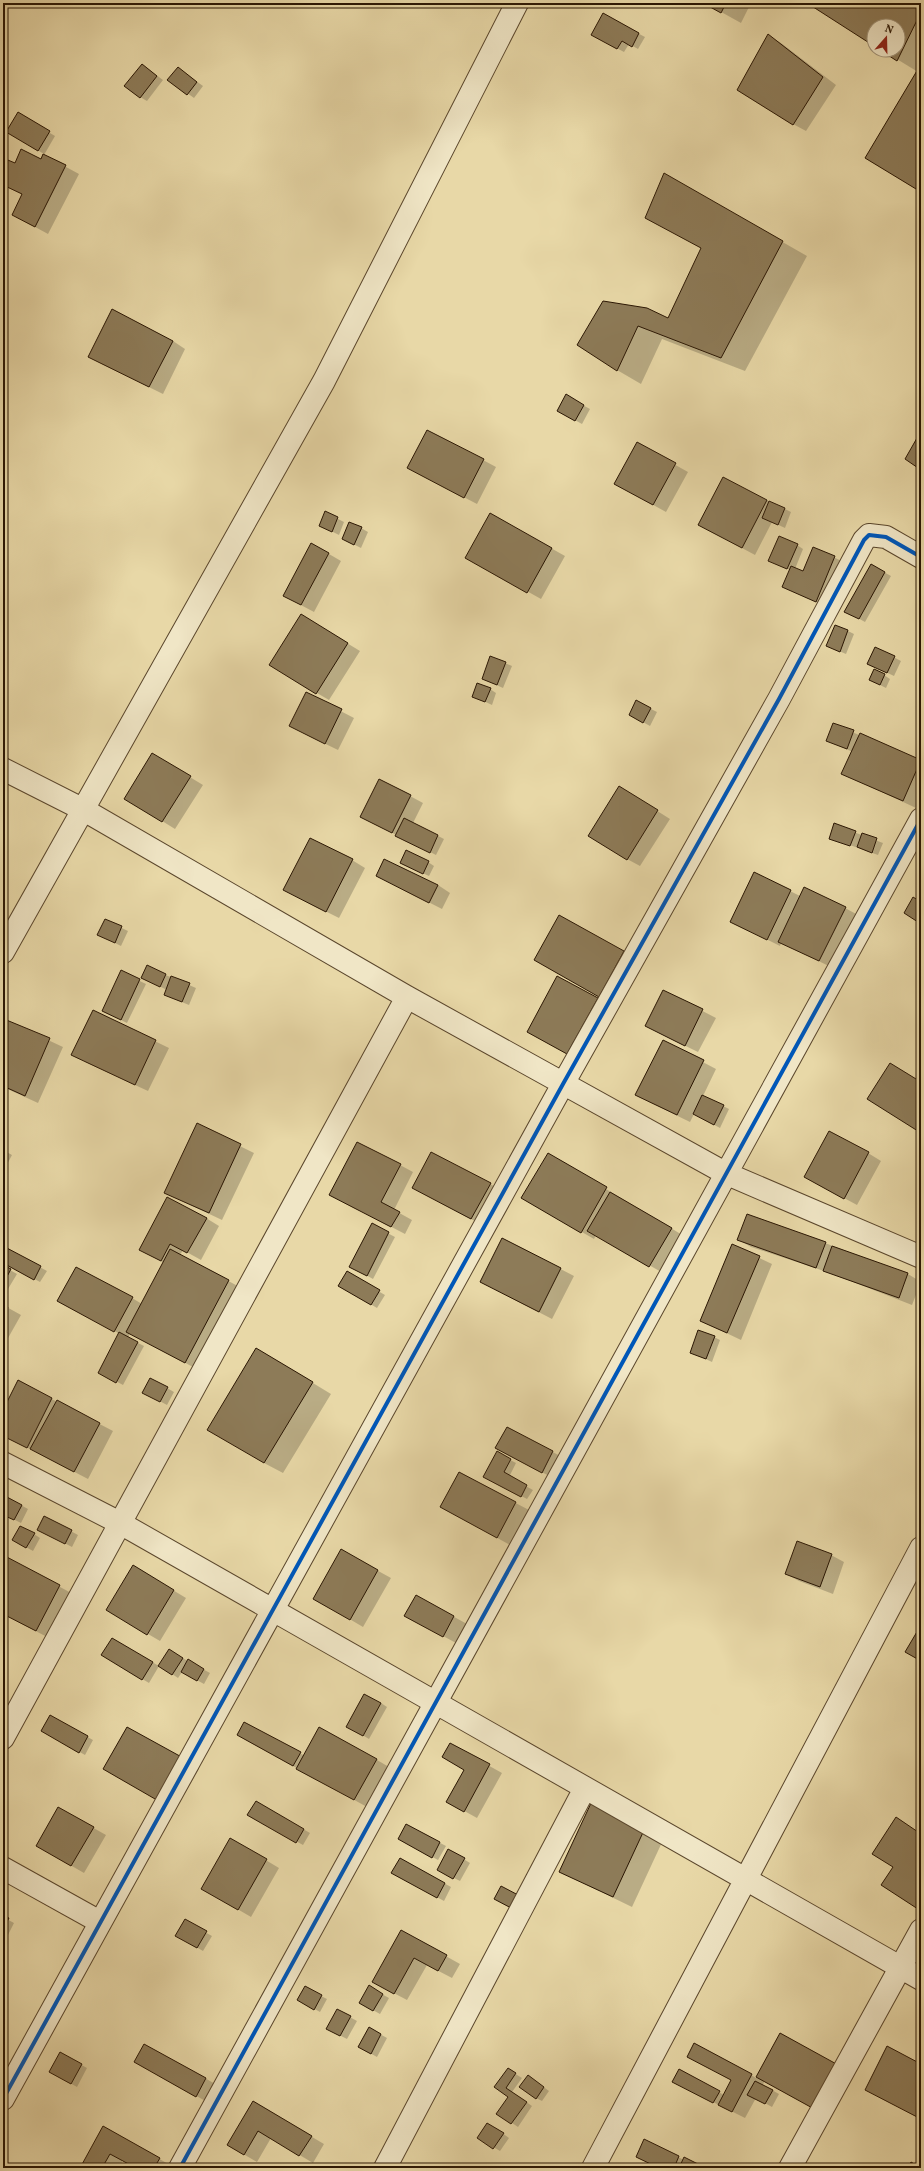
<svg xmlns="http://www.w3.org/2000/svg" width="924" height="2171" font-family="Vollkorn,serif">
<rect width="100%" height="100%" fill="#e8d8a7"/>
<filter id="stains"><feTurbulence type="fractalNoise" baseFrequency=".005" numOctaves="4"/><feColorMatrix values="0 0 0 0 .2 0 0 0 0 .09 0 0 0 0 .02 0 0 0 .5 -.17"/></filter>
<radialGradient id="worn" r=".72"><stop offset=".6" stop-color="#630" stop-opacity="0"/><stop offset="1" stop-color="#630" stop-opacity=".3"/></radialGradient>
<path fill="#0003" d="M 705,3 L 751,3 L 741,23 Z
M 809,3 L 921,3 L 921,191 L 918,72 L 882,50 L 898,50 L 898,26 L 874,26 L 874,45 Z
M 603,15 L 645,37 L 638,49 L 629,44 L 624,52 L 592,35 Z
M 769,36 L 781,43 L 836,85 L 806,131 L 793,124 Z
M 178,68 L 203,86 L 194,98 L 169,80 Z
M 148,69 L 163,80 L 147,101 L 140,97 Z
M 18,114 L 55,136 L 44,155 L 79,174 L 48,234 L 26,222 L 23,195 L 3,185 L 3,161 L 15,164 L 41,160 L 44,154 L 7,132 Z
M 664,174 L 807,256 L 745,371 L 662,339 L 641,384 L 617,370 L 604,302 L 669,319 L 702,248 Z
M 173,341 L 185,349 L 163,394 L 102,364 Z
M 566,396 L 590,409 L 582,424 L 558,411 Z
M 638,444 L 688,472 L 666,512 L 628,491 Z
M 483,460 L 496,467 L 477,504 L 421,475 Z
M 724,479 L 791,512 L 785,528 L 772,522 L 755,555 L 712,532 Z
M 326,513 L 344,522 L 339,535 L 327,529 Z
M 490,514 L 565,556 L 541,599 L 466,557 Z
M 361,528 L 368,532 L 361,548 L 349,542 Z
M 797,545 L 803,549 L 795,569 L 804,573 L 814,548 L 848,564 L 829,608 L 783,587 L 790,570 L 776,564 Z
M 329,554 L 341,561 L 314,612 L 297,603 Z
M 871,565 L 891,576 L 865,622 L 845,611 Z
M 314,623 L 360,651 L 329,700 L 317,693 Z
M 848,631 L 854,634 L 846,654 L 834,649 Z
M 876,648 L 901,661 L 894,676 L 875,667 Z
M 505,663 L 512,666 L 503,688 L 483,679 Z
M 884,675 L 890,679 L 886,688 L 870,680 Z
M 490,689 L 496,693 L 492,705 L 473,696 Z
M 306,693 L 354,718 L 338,750 L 303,733 Z
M 637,702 L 657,712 L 650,726 L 630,715 Z
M 833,724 L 921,761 L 921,797 L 916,808 L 843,774 L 853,752 L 827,741 Z
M 165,762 L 203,785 L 175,829 L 125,798 Z
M 632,795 L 670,819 L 640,866 L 627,859 Z
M 410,796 L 423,803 L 413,823 L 444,839 L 436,855 L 361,817 Z
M 835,825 L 883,843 L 878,855 L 830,838 Z
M 352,860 L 365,868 L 339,918 L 297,897 Z
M 428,862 L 434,866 L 429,876 L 407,866 Z
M 377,876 L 438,885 L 450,893 L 442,909 Z
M 790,891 L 800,896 L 845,908 L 858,915 L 833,968 L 781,943 L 780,946 L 732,922 Z
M 559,916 L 637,960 L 612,1003 L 535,960 Z
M 105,920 L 128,931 L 121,946 L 105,938 Z
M 147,967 L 196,988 L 189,1005 L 172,998 L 167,990 L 149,981 Z
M 121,972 L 146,984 L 127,1023 L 109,1014 Z
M 664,991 L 716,1018 L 698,1052 L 659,1033 Z
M 597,999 L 610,1006 L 580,1061 L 528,1031 Z
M 93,1011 L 169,1048 L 148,1091 L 85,1062 Z
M 5,1020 L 63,1047 L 38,1103 L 3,1087 L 3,1024 Z
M 663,1041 L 716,1069 L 703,1096 L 729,1109 L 720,1128 L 694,1114 L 690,1122 L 649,1102 Z
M 197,1125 L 254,1153 L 222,1220 L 165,1193 Z
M 3,1150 L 12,1155 L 3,1172 Z
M 868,1153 L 881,1161 L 857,1205 L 818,1184 Z
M 548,1154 L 684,1236 L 663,1273 L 596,1235 L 594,1239 L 523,1198 Z
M 400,1165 L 413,1172 L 394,1210 L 412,1220 L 405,1234 L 330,1195 Z
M 490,1184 L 503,1191 L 484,1226 L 426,1195 Z
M 206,1218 L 219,1226 L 201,1260 L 183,1250 L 180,1255 L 247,1291 L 204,1373 L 130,1333 L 128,1338 L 144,1346 L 123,1385 L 99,1372 L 120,1334 L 71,1308 L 132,1298 L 142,1304 L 164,1263 L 140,1250 Z
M 372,1225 L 395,1237 L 373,1279 L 357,1270 Z
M 503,1239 L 574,1276 L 552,1319 L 494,1289 Z
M 739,1240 L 825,1243 L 908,1274 L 921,1282 L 912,1305 L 830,1273 L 751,1247 Z
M 732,1245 L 772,1264 L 741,1340 L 701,1321 Z
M 3,1247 L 47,1271 L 40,1282 L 3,1262 Z
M 3,1266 L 17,1274 L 8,1289 L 3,1286 Z
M 347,1273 L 385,1295 L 377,1308 L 340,1286 Z
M 3,1305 L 21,1315 L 3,1347 Z
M 714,1337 L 720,1340 L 712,1362 L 691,1352 Z
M 275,1360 L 331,1394 L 283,1473 L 264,1463 Z
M 151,1379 L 174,1392 L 167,1405 L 150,1396 Z
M 19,1382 L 113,1431 L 88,1479 L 3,1435 L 3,1412 Z
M 507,1428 L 566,1459 L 555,1479 L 509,1455 Z
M 497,1453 L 516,1463 L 509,1477 L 533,1490 L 527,1499 L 491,1480 Z
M 459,1473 L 529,1510 L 510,1545 L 454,1514 Z
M 6,1497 L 28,1509 L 21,1523 L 3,1514 L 3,1502 Z
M 45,1517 L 78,1535 L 72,1547 L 45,1533 Z
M 34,1534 L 40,1538 L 33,1551 L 13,1540 Z
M 342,1551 L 391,1578 L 363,1627 L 314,1598 Z
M 831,1555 L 844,1562 L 833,1594 L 799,1581 L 786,1574 Z
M 3,1556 L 73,1594 L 49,1638 L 3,1614 Z
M 133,1566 L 186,1598 L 160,1641 L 107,1610 Z
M 416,1596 L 467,1624 L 456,1643 L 419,1623 Z
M 112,1639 L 159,1666 L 149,1683 L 102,1655 Z
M 175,1654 L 210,1673 L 204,1684 L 182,1672 L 178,1678 L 172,1674 Z
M 381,1703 L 387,1707 L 369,1739 L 354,1730 Z
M 50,1716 L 93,1740 L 85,1755 L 42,1731 Z
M 245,1723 L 305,1756 L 377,1760 L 389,1767 L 367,1807 L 244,1739 Z
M 127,1728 L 199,1769 L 176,1809 L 105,1769 Z
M 450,1744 L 502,1773 L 477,1818 L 448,1802 L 466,1770 Z
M 256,1802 L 310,1833 L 303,1845 L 249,1815 Z
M 58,1808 L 106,1835 L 84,1873 L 37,1846 Z
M 406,1825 L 446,1846 L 438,1860 L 399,1839 Z
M 645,1827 L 664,1838 L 632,1907 L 560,1872 Z
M 231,1839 L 279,1868 L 251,1917 L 203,1889 Z
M 449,1850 L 470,1863 L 460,1881 L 444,1873 Z
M 400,1859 L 451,1887 L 444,1901 L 393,1873 Z
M 3,1917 L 14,1923 L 3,1945 Z
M 185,1921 L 212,1936 L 203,1951 L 177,1936 Z
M 401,1931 L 460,1964 L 452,1978 L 427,1965 L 407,2000 L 386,1989 Z
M 369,1987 L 389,1998 L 380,2014 L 360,2003 Z
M 321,1996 L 327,1999 L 320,2012 L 298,2000 Z
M 337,2010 L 357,2021 L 347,2039 L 333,2032 Z
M 369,2028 L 387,2038 L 377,2057 L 359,2047 Z
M 780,2035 L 763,2085 L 779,2094 L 772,2107 L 756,2098 L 745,2118 L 679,2085 L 679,2070 L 724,2095 L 751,2075 L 756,2078 Z
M 145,2045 L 219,2086 L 209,2103 L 148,2069 Z
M 60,2053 L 87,2068 L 77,2087 L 50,2072 Z
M 514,2073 L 522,2078 L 512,2092 L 532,2106 L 518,2127 L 512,2123 L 510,2096 L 496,2087 Z
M 534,2080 L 549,2091 L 542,2101 L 536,2098 Z
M 266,2110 L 324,2144 L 313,2163 L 271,2138 L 257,2162 L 228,2145 Z
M 494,2127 L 509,2138 L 500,2151 L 478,2138 Z
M 104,2128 L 172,2166 L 171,2168 L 137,2168 L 123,2160 L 119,2168 L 81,2168 Z
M 678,2157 L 684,2160 L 704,2168 L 660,2168 Z"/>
<path fill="#8d7b58" stroke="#2a1603" d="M 703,3 L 726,3 L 721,13 Z
M 807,3 L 921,3 L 921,12 L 897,61 L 880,50 L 898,50 L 898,26 L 874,26 L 874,46 Z
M 603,13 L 639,33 L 632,47 L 622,41 L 617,49 L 591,35 Z
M 768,34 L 823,77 L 793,125 L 737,90 Z
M 142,64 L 157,76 L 140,98 L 124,86 Z
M 921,64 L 921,192 L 865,158 Z
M 178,67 L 197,82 L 187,95 L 167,80 Z
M 18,112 L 50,131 L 38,151 L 6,132 Z
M 21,149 L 41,159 L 43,154 L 66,165 L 35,227 L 12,215 L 22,194 L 3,185 L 3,158 L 15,163 Z
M 664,173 L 783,241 L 721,358 L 638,326 L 617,371 L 577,345 L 603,301 L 647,308 L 668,318 L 701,248 L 645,218 Z
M 112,309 L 173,341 L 149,387 L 88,357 Z
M 566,394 L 584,405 L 575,421 L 557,411 Z
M 427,430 L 484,459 L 464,498 L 407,468 Z
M 921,431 L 921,470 L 905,459 Z
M 637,442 L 676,463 L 653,505 L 614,484 Z
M 723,477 L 767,500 L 742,548 L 698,525 Z
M 769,501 L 785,508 L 778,525 L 762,518 Z
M 325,511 L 338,517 L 332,532 L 319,526 Z
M 490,513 L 552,548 L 527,593 L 465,558 Z
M 349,522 L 362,527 L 354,545 L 342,539 Z
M 779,536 L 798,544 L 787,569 L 768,561 Z
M 311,543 L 329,553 L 301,605 L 283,596 Z
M 813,547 L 835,556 L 816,602 L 782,587 L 791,566 L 803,571 Z
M 871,564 L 885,572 L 859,619 L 844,612 Z
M 301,614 L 348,643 L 316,694 L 269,665 Z
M 835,625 L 848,630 L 840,652 L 826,646 Z
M 875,647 L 895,656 L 887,673 L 867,664 Z
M 490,656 L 506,662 L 497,685 L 482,679 Z
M 874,669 L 885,674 L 880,685 L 869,680 Z
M 477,683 L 491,688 L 485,702 L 472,697 Z
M 306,692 L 342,709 L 325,744 L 289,726 Z
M 636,700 L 651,708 L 643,723 L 629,715 Z
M 833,723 L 854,730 L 847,749 L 826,741 Z
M 860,733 L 921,760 L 903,801 L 841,774 Z
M 152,753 L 191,776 L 162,822 L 124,799 Z
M 379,779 L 411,795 L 392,833 L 360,817 Z
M 619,786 L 658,810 L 627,860 L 588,836 Z
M 404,818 L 438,835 L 430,853 L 395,836 Z
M 834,823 L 856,831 L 850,846 L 829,839 Z
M 862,833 L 877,838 L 872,853 L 857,847 Z
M 310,838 L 353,859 L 326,912 L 283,890 Z
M 406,850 L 429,861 L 423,874 L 400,863 Z
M 384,859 L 438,885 L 429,903 L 376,876 Z
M 754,872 L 791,890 L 767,940 L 730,922 Z
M 804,887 L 846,907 L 819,961 L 778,942 Z
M 913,897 L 921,902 L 921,924 L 904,913 Z
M 559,915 L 624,951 L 599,997 L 534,960 Z
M 105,919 L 122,926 L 115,943 L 97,935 Z
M 147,965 L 166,974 L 160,987 L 141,978 Z
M 121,970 L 140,979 L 121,1020 L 102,1011 Z
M 171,976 L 190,983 L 182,1002 L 164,995 Z
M 557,976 L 598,998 L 567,1054 L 527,1032 Z
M 663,990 L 703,1009 L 685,1046 L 645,1026 Z
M 93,1010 L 156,1040 L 135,1085 L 71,1055 Z
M 4,1019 L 50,1038 L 25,1096 L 3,1086 Z
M 663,1040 L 704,1060 L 677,1115 L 635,1095 Z
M 890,1063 L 921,1082 L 921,1133 L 867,1099 Z
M 702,1095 L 724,1105 L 714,1125 L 693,1114 Z
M 197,1123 L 241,1144 L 209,1213 L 164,1193 Z
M 829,1131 L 869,1152 L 844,1199 L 804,1177 Z
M 357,1142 L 401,1164 L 381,1202 L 400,1212 L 391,1227 L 329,1195 Z
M 431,1152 L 491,1183 L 471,1219 L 412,1188 Z
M 548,1153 L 607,1187 L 581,1233 L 521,1198 Z
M 610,1192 L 672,1228 L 649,1267 L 587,1231 Z
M 167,1197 L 207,1218 L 187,1253 L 170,1244 L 161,1261 L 139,1250 Z
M 747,1214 L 826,1242 L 816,1268 L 737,1240 Z
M 372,1223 L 389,1232 L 367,1276 L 349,1267 Z
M 502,1238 L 561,1268 L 539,1312 L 480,1282 Z
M 732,1244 L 760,1256 L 727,1333 L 700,1321 Z
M 3,1246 L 41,1266 L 34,1280 L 3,1263 Z
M 832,1246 L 908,1273 L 899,1298 L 823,1271 Z
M 170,1249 L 229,1280 L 185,1363 L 126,1332 Z
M 3,1265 L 11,1269 L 3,1284 Z
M 76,1267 L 133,1297 L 114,1332 L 57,1301 Z
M 347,1271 L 380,1290 L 371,1305 L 338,1286 Z
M 3,1304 L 8,1307 L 3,1316 Z
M 698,1330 L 715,1336 L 706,1359 L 690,1353 Z
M 119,1332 L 138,1342 L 116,1383 L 98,1373 Z
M 256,1348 L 313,1382 L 264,1463 L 207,1430 Z
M 150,1378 L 168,1387 L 160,1402 L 142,1393 Z
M 18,1380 L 52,1398 L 27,1448 L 3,1436 L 3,1410 Z
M 57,1400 L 100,1423 L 74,1472 L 30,1449 Z
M 507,1427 L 553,1451 L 542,1473 L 495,1448 Z
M 497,1451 L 511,1459 L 504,1472 L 527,1485 L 521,1497 L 483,1477 Z
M 459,1472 L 516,1502 L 497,1538 L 440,1507 Z
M 5,1496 L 22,1505 L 14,1520 L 3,1515 L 3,1500 Z
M 44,1516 L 72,1530 L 65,1544 L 37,1530 Z
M 20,1526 L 35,1533 L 26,1548 L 12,1540 Z
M 797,1541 L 832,1554 L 820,1587 L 785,1574 Z
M 341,1549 L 378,1570 L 350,1620 L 313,1599 Z
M 3,1555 L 60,1585 L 36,1631 L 3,1614 Z
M 133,1565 L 174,1590 L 147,1635 L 106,1610 Z
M 416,1595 L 454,1616 L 443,1637 L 404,1616 Z
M 921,1625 L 921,1661 L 905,1652 Z
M 112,1638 L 153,1662 L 142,1680 L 101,1655 Z
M 169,1649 L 183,1658 L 172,1675 L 158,1666 Z
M 188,1659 L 204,1669 L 197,1681 L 181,1672 Z
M 364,1694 L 381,1703 L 363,1736 L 346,1727 Z
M 50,1715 L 88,1736 L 79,1753 L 41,1731 Z
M 244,1722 L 301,1752 L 293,1766 L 237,1735 Z
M 127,1727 L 187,1760 L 162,1803 L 103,1769 Z
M 319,1727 L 377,1759 L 354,1800 L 296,1769 Z
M 450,1743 L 490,1764 L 464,1812 L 446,1802 L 464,1770 L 442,1757 Z
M 256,1801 L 304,1829 L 296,1843 L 247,1815 Z
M 592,1801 L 646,1826 L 613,1897 L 559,1872 Z
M 58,1807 L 94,1827 L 71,1866 L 36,1846 Z
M 896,1817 L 921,1834 L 921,1911 L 881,1885 L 893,1867 L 872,1854 Z
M 406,1824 L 440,1842 L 432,1858 L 398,1839 Z
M 230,1838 L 267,1859 L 238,1910 L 201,1889 Z
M 448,1849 L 465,1858 L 453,1879 L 437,1870 Z
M 400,1858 L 445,1883 L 437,1898 L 391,1873 Z
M 501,1886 L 520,1896 L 513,1909 L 494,1899 Z
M 3,1916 L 9,1918 L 3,1929 Z
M 185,1919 L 207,1931 L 197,1948 L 175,1936 Z
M 401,1930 L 447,1955 L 438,1971 L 414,1958 L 394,1994 L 372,1982 Z
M 369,1985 L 383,1994 L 373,2011 L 359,2003 Z
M 305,1986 L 322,1995 L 314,2010 L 297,2000 Z
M 337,2009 L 351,2016 L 340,2036 L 326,2029 Z
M 369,2027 L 381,2034 L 371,2054 L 358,2047 Z
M 780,2033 L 840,2066 L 816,2110 L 756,2077 Z
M 694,2043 L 752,2074 L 732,2112 L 718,2105 L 731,2080 L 687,2057 Z
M 144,2044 L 206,2078 L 196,2097 L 134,2062 Z
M 887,2046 L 921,2064 L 921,2119 L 865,2090 Z
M 60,2052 L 82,2064 L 71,2084 L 49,2072 Z
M 508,2068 L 516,2073 L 506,2088 L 527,2102 L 511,2124 L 496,2114 L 508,2097 L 494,2087 Z
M 679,2069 L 720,2091 L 713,2103 L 672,2082 Z
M 528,2075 L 544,2087 L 536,2099 L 519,2087 Z
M 755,2081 L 773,2090 L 765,2104 L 747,2095 Z
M 253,2101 L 312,2136 L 299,2156 L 258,2131 L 244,2155 L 227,2145 Z
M 487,2123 L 504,2133 L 493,2149 L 477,2138 Z
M 103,2126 L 160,2158 L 154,2168 L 136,2168 L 110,2154 L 102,2168 L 80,2168 Z
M 644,2139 L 679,2156 L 674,2168 L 659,2168 L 636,2157 Z
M 684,2157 L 706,2168 L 679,2168 Z
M 911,2162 L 921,2168 L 908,2168 Z"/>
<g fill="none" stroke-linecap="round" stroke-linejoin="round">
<defs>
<path id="minor" d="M 3,769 L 84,810 L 407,997 L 725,1173 L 921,1257
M 3,952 L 324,381 L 517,3
M 3,1463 L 120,1523 L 921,1979
M 3,1738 L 407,997
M 3,1868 L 100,1922
M 3,2099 L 563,1084 L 779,699 L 864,540 L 869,535 L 886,537 L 921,557
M 180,2168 L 921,819
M 385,2168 L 585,1788
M 593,2168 L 921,1548
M 790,2168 L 921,1930"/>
</defs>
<use href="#minor" stroke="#5a462c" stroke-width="24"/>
<use href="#minor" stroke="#f0e6c6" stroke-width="22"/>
<defs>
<path id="cycleway" d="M 3,2099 L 563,1084 L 779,699 L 864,540 L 869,535 L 886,537 L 921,557
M 180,2168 L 921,819"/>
</defs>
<use href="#cycleway" stroke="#f0e6c6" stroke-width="6"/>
<use href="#cycleway" stroke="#0057b8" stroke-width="4"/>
</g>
<rect width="924" height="2171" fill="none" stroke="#e8d8a7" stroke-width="16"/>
<rect x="4" y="4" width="916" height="2163" fill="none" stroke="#2a1603" stroke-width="2"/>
<rect x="8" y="8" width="908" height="2155" fill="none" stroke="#2a1603"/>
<g transform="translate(886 38) rotate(20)"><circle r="19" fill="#f0e6c6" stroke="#a19378"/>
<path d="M0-3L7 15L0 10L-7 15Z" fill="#8f2418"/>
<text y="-6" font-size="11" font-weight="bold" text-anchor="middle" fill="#2a1603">N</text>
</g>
<rect width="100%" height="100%" filter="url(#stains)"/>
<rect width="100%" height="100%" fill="url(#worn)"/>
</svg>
